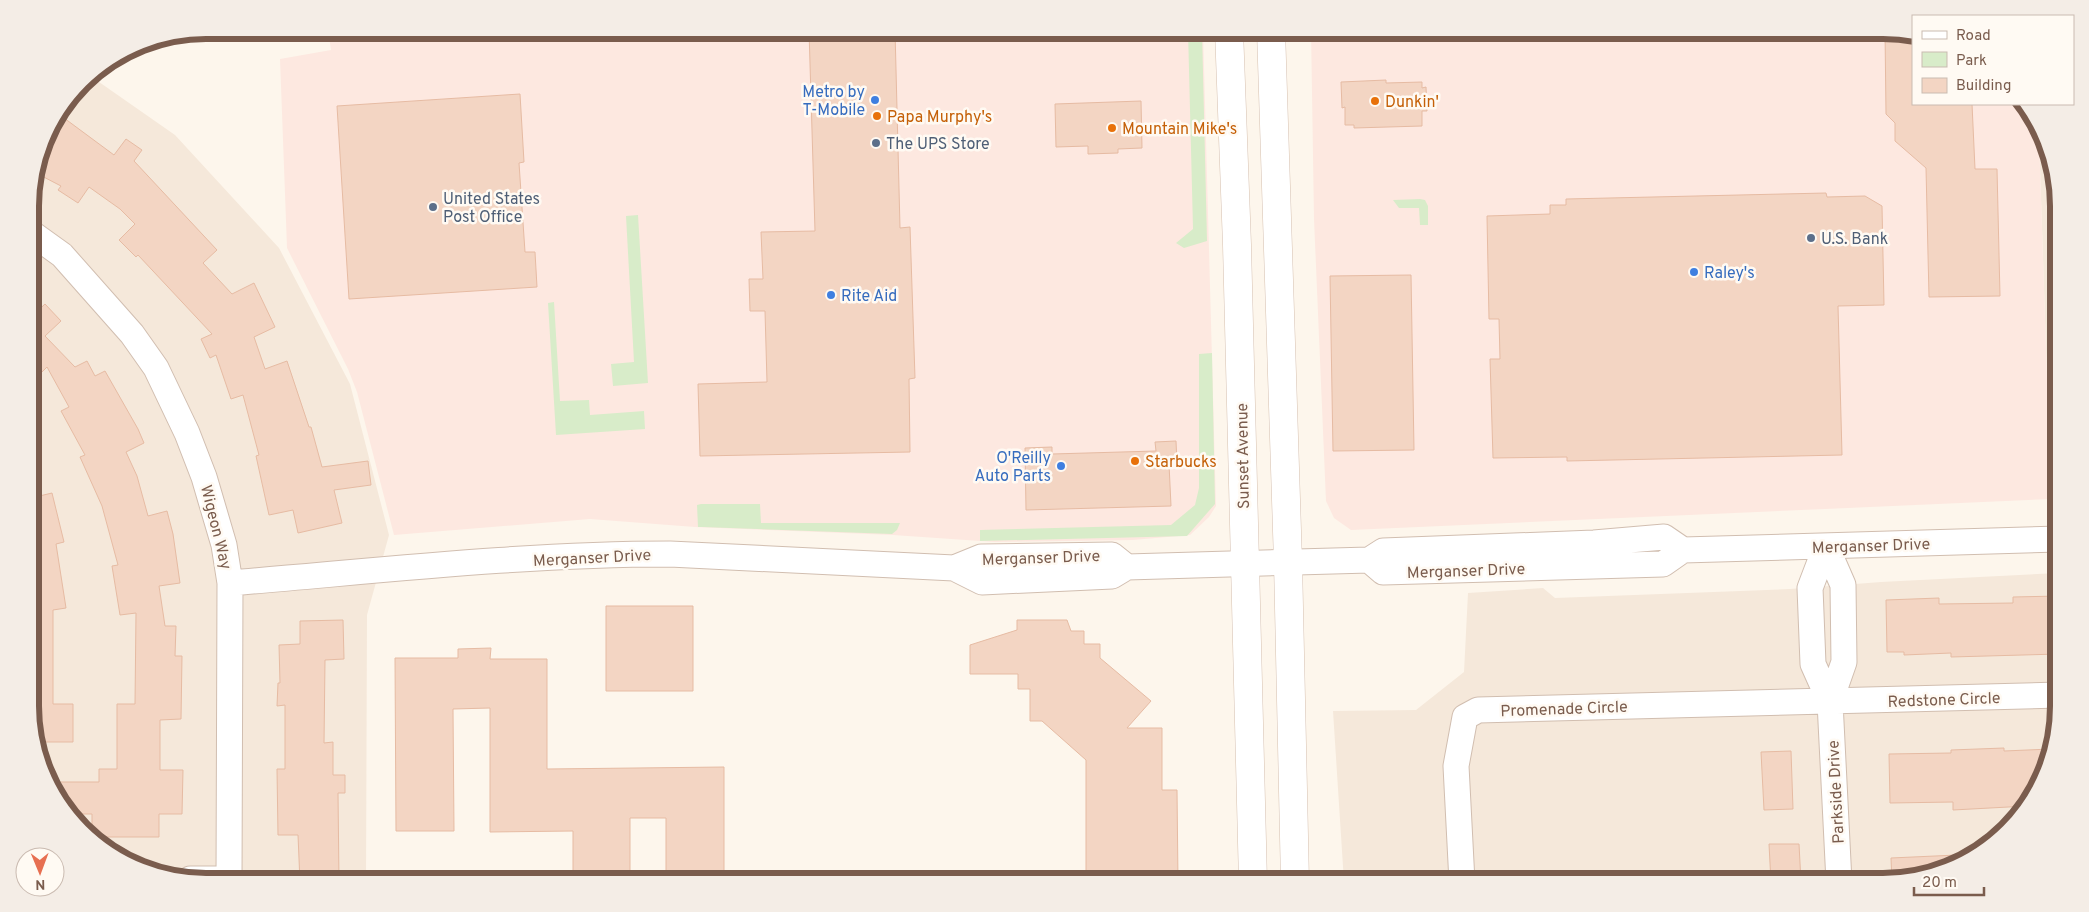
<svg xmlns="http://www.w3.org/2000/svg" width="2089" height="912" font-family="Overpass,sans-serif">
<rect width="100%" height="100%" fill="#fdf6ec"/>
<path fill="#f5e8da" d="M 89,75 L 175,135 L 279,248 L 350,384 L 389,535 L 367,615 L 366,882 L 206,882 L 139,869 L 66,814 L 32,730 L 30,194 L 48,128 Z
M 2039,138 L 2058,183 L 2058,499 L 2051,499 Z
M 2059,573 L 2059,707 L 2046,773 L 2023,814 L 1981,852 L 1895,882 L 1344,882 L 1333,711 L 1416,710 L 1464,672 L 1468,593 L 1543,588 L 1555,598 L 1790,589 L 1881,582 Z"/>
<path fill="#fde8e0" d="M 328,30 L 1203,30 L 1216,506 L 1209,517 L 1190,535 L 1133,540 L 995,542 L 893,535 L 695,527 L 590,519 L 394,535 L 357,392 L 348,369 L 287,248 L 280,59 L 331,50 Z
M 1311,30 L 1883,30 L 1913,36 L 1913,104 L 2025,104 L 2039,138 L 2051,499 L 1351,530 L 1334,518 L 1326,501 L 1314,219 Z"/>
<path fill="#d8ecc9" d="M 1188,30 L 1202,30 L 1207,241 L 1184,248 L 1176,243 L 1193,229 Z
M 1420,199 L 1425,200 L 1428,206 L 1428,225 L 1420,225 L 1419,208 L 1399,208 L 1393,200 Z
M 638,215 L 648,383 L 613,386 L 611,364 L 634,362 L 626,216 Z
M 554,302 L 560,401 L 589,400 L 590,415 L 644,411 L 645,429 L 556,435 L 548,303 Z
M 1212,353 L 1215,504 L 1187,536 L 980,541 L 980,530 L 1171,525 L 1195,505 L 1199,488 L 1199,354 Z
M 701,504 L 760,504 L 761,523 L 900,523 L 897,530 L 892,534 L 702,527 L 698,527 L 697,505 Z"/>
<path fill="#f3d5c3" stroke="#e6bba3" d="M 809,30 L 895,30 L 900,228 L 910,227 L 915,378 L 909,379 L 910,452 L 700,456 L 698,384 L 767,382 L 765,311 L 750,311 L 749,279 L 763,279 L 761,232 L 815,231 Z
M 1885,30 L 1913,36 L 1913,104 L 1972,104 L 1975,169 L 1997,169 L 2000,296 L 1929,297 L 1926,168 L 1895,141 L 1895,123 L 1886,114 Z
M 1386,80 L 1386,83 L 1422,82 L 1422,88 L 1426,87 L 1427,111 L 1422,111 L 1422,126 L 1354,128 L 1354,125 L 1345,125 L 1345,107 L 1342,108 L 1341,82 Z
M 520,94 L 524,162 L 519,163 L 525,252 L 535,252 L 537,287 L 349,299 L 337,106 Z
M 1141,101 L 1142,148 L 1118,149 L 1118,153 L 1088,154 L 1088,146 L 1056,147 L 1055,104 Z
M 64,118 L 114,155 L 126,139 L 142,150 L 134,161 L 217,250 L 203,263 L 232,294 L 254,283 L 275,327 L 254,337 L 265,369 L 287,361 L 309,427 L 311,427 L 322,467 L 368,461 L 371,485 L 334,490 L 342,523 L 298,533 L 293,510 L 269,515 L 256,456 L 259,455 L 243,395 L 231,399 L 216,355 L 210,358 L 201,339 L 212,334 L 138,255 L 136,257 L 119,240 L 135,224 L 120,209 L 89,187 L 78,203 L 58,190 L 61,186 L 36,173 L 48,128 L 55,120 L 61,123 Z
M 1826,193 L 1827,197 L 1865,196 L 1882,206 L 1884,305 L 1838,306 L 1842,455 L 1567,461 L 1567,457 L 1493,458 L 1490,359 L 1500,359 L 1499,319 L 1489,319 L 1487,216 L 1550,214 L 1550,205 L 1566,205 L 1566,199 Z
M 1411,275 L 1414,450 L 1333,451 L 1330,276 Z
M 45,304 L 61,321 L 45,336 L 75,367 L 87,361 L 95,376 L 105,371 L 138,429 L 144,443 L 126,452 L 137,476 L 148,516 L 167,511 L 173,534 L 180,583 L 159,586 L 165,626 L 176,626 L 175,656 L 182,656 L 181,719 L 160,720 L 160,770 L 183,770 L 182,814 L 159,814 L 159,837 L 97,837 L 92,833 L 92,814 L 66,814 L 54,782 L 99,782 L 99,769 L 117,769 L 117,704 L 135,704 L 136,613 L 120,615 L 112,566 L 118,565 L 102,506 L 80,457 L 85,455 L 61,411 L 69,407 L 47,367 L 31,383 L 31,317 Z
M 1176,441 L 1177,464 L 1169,464 L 1171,506 L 1026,510 L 1025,448 L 1052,447 L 1052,454 L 1156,451 L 1155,442 Z
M 52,493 L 64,542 L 56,544 L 66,608 L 53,610 L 53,704 L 73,704 L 73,742 L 37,742 L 32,730 L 31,498 Z
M 2059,596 L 2059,654 L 1951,657 L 1951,653 L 1904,655 L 1904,652 L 1887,652 L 1886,600 L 1939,598 L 1939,604 L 2013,603 L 2013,597 Z
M 606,606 L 693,606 L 693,691 L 606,691 Z
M 343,620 L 344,659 L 325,660 L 324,743 L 333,742 L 333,775 L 345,775 L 345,793 L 338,793 L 339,882 L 300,882 L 298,835 L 278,835 L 277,769 L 285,769 L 285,705 L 277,706 L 278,683 L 280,683 L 279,645 L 300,644 L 300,621 Z
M 1017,620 L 1067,620 L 1071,631 L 1084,631 L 1084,644 L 1100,644 L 1100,658 L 1151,701 L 1127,728 L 1162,728 L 1162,790 L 1177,790 L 1178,882 L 1086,882 L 1086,760 L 1042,721 L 1030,721 L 1030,689 L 1018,689 L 1018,674 L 970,674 L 970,645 L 1017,630 Z
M 491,648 L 490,659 L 547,659 L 547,769 L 724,767 L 724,882 L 666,882 L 666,818 L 630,818 L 630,882 L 573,882 L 573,831 L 490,832 L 490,708 L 453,709 L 454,831 L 396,831 L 395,658 L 458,658 L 458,649 Z
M 2004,748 L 2004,751 L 2051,749 L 2046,773 L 2027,806 L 1953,810 L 1953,802 L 1890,803 L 1889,754 L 1951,753 L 1951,750 Z
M 1791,751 L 1793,809 L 1764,810 L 1761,752 Z
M 1769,844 L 1799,844 L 1801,882 L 1771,882 Z
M 1957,855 L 1958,860 L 1892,882 L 1891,858 Z"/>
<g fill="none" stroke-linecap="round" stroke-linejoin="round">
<defs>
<path id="street" d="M 30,232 L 62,255 L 132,334 L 156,368 L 187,433 L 204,477 L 224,545 L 230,583 L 229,882
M 1826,546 L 1810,588 L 1813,664 L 1830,702 L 1839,882
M 1826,546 L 1843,585 L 1844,662 L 1830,702
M 1369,560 L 1383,572 L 1663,564 L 1683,550 L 2059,539
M 954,568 L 981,557 L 1112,555 L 1127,567
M 230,583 C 376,571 523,554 670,554 L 954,568 L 982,582 L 1112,576 L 1127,567 L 1369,560 L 1383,551 L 1594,543 L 1664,537 L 1683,550
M 190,879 L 229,879
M 1462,882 L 1456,766 L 1465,717 L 1478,710 L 2059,695"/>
<path id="secondary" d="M 1229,30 L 1237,245 L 1253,882
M 1271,30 L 1288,562 L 1295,882"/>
</defs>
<use href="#street" stroke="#d1beb0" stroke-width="27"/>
<use href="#secondary" stroke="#d6c0b0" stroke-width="29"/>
<use href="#street" stroke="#fff" stroke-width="25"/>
<use href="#secondary" stroke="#fff" stroke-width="28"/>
</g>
<g fill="#3f7fe0" stroke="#fffaf3" stroke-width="2">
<circle cx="875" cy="100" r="5"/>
<circle cx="1694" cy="272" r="5"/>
<circle cx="831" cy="295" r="5"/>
<circle cx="1061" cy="466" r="5"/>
</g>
<g fill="#e8710a" stroke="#fffaf3" stroke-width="2">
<circle cx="1375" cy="101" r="5"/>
<circle cx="877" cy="116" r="5"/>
<circle cx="1112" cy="128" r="5"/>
<circle cx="1135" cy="461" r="5"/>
</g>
<g fill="#5c6f8a" stroke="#fffaf3" stroke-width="2">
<circle cx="876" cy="143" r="5"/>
<circle cx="433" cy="207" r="5"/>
<circle cx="1811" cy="238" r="5"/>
</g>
<g text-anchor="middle" stroke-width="5" stroke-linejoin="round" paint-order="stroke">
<g font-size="16" fill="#366cbe" stroke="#fffaf3" text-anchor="end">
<text x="865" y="97">Metro by<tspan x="865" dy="18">T-Mobile</tspan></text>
<text x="1704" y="278" text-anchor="start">Raley's</text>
<text x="841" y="301" text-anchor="start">Rite Aid</text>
<text x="1051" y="463">O'Reilly<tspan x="1051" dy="18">Auto Parts</tspan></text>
</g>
<g font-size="16" fill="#c56008" stroke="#fffaf3" text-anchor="start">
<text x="1385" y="107">Dunkin'</text>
<text x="887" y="122">Papa Murphy's</text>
<text x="1122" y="134">Mountain Mike's</text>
<text x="1145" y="467">Starbucks</text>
</g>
<g font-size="16" fill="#4e5e75" stroke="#fffaf3" text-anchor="start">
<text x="886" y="149">The UPS Store</text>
<text x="443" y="204">United States<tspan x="443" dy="18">Post Office</tspan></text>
<text x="1821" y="244">U.S. Bank</text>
</g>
<g font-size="16" fill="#7a5c4d" stroke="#fffaf3">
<text transform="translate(1242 456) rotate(-91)" y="6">Sunset Avenue</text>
<text transform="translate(217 527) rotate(76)" y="6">Wigeon Way</text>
<text transform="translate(1871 545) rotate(-2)" y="6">Merganser Drive</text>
<text transform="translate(592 557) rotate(-3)" y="6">Merganser Drive</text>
<text transform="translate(1041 557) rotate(-2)" y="6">Merganser Drive</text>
<text transform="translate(1466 570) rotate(-2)" y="6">Merganser Drive</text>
<text transform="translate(1944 699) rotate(-2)" y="6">Redstone Circle</text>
<text transform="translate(1564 708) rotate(-2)" y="6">Promenade Circle</text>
<text transform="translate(1835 792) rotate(-93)" y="6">Parkside Drive</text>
</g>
</g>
<path d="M0 0H2089V912H0ZM206 39H1883A167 167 0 0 1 2050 206V706A167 167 0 0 1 1883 873H206A167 167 0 0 1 39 706V206A167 167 0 0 1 206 39Z" fill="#f4ede6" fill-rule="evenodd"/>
<path fill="none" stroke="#7a5c4d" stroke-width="6" d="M206 39H1883A167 167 0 0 1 2050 206V706A167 167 0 0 1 1883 873H206A167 167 0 0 1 39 706V206A167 167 0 0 1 206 39Z"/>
<rect x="1912" y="15" width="162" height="90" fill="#fffaf3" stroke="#cabbb1"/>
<rect x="1922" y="31" width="25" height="8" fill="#ffffff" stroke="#cabbb1"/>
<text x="1956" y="40" font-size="15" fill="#7a5c4d">Road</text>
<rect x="1922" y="52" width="25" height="15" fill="#d8ecc9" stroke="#cabbb1"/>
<text x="1956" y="65" font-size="15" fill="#7a5c4d">Park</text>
<rect x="1922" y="78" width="25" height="15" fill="#f3d5c3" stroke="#cabbb1"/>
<text x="1956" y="90" font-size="15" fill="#7a5c4d">Building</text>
<g transform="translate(40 872) rotate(179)"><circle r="24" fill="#fffaf3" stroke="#cabbb1"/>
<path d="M0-4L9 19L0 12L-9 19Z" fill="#e76f51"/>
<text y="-8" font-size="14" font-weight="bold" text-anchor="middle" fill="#7a5c4d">N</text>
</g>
<path d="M1914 887v8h70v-8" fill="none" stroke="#7a5c4d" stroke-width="2.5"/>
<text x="1922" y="887" font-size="15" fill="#7a5c4d" stroke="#fffaf3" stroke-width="4" paint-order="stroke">20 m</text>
</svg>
